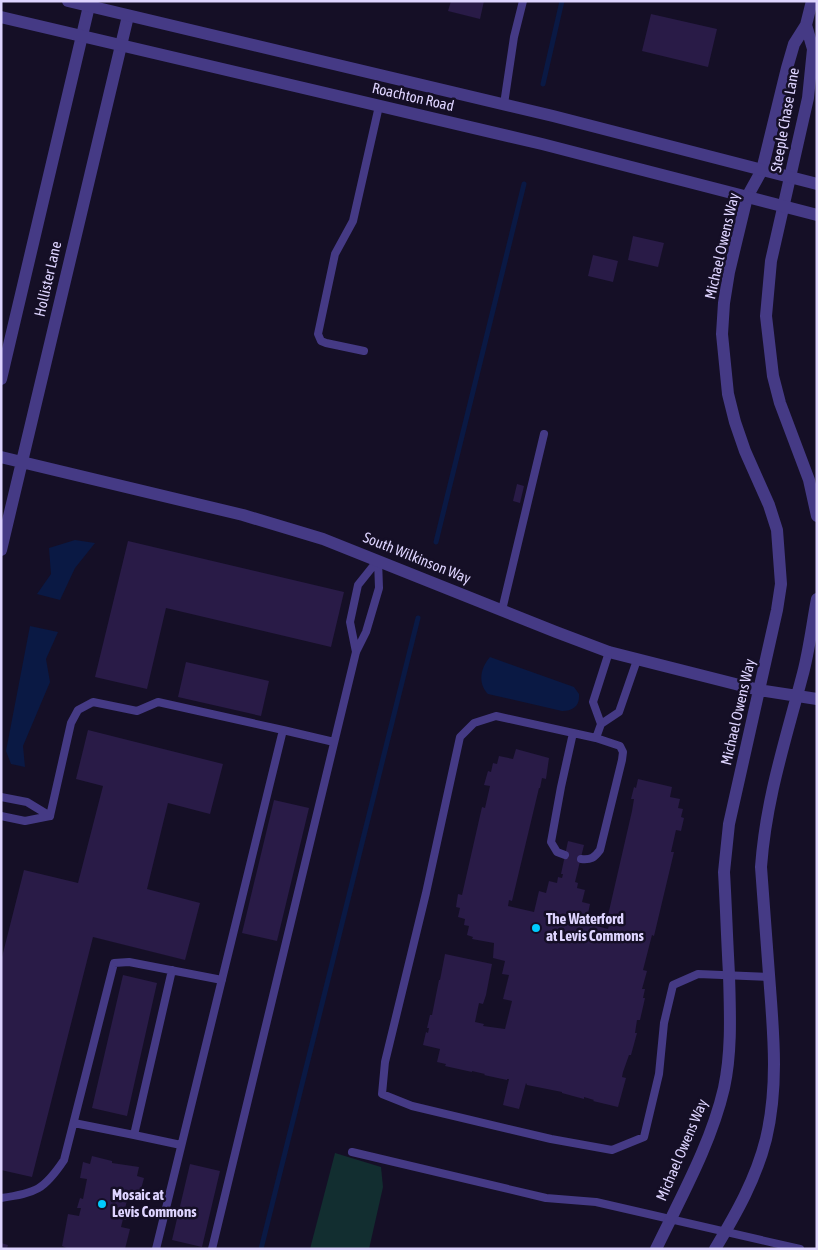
<svg xmlns="http://www.w3.org/2000/svg" width="818" height="1250" font-family="'Asap Condensed',sans-serif">
<rect width="100%" height="100%" fill="#150f26"/>
<path fill="#122e30" d="M 335,1153 L 381,1167 L 383,1187 L 369,1249 L 310,1249 Z"/>
<path fill="#0a1944" d="M 75,540 L 95,543 L 75,568 L 60,600 L 37,594 L 51,574 L 49,548 Z
M 30,626 L 58,632 L 46,659 L 50,682 L 23,746 L 25,767 L 11,764 L 6,751 Z
M 490,657 L 574,687 L 579,694 C 580,706 573,711 562,711 L 488,694 C 477,683 481,667 490,657 Z"/>
<g fill="none" stroke-linecap="round" stroke-linejoin="round">
<path stroke="#0a1944" stroke-width="5" d="M 543,84 L 562,1
M 436,542 L 524,184
M 261,1249 L 418,618"/>
</g>
<path fill="#291b47" d="M 451,1 L 484,1 L 480,19 L 448,11 Z
M 651,14 L 717,29 L 708,67 L 642,51 Z
M 633,236 L 664,243 L 658,267 L 628,260 Z
M 593,255 L 618,261 L 613,282 L 588,276 Z
M 517,484 L 524,486 L 520,503 L 513,501 Z
M 128,541 L 344,592 L 331,647 L 166,608 L 147,689 L 95,677 Z
M 186,662 L 269,681 L 261,716 L 178,697 Z
M 88,730 L 223,764 L 210,814 L 168,803 L 147,889 L 200,903 L 185,960 L 93,937 L 32,1177 L 1,1170 L 1,961 L 24,870 L 78,883 L 103,786 L 76,779 Z
M 516,749 L 549,758 L 546,779 L 542,778 L 540,788 L 539,788 L 512,901 L 509,900 L 508,906 L 534,912 L 539,891 L 546,893 L 549,881 L 557,883 L 558,877 L 562,878 L 563,874 L 561,874 L 568,841 L 584,845 L 575,882 L 578,883 L 577,888 L 585,890 L 582,902 L 590,904 L 586,923 L 608,929 L 609,925 L 606,924 L 632,811 L 634,799 L 631,799 L 634,787 L 636,788 L 638,779 L 672,787 L 670,797 L 680,799 L 678,808 L 683,809 L 681,817 L 684,818 L 681,831 L 676,830 L 671,852 L 674,852 L 654,936 L 652,935 L 643,970 L 647,971 L 642,989 L 645,989 L 643,998 L 645,998 L 640,1020 L 637,1020 L 635,1033 L 637,1033 L 631,1055 L 629,1055 L 623,1072 L 622,1077 L 626,1078 L 618,1107 L 593,1101 L 594,1100 L 584,1097 L 584,1099 L 562,1093 L 562,1092 L 527,1085 L 526,1083 L 519,1109 L 503,1105 L 509,1079 L 507,1079 L 507,1080 L 484,1075 L 485,1074 L 472,1071 L 472,1072 L 445,1066 L 446,1064 L 437,1062 L 440,1049 L 423,1045 L 426,1032 L 428,1033 L 429,1028 L 427,1028 L 430,1015 L 432,1015 L 439,980 L 440,980 L 445,954 L 492,964 L 486,995 L 483,1004 L 479,1003 L 475,1022 L 484,1024 L 483,1026 L 505,1029 L 512,1001 L 503,999 L 509,975 L 502,974 L 505,961 L 493,958 L 494,943 L 472,939 L 473,937 L 467,935 L 469,926 L 464,925 L 465,919 L 458,917 L 460,908 L 456,907 L 458,894 L 462,895 L 482,807 L 485,808 L 490,786 L 484,785 L 488,771 L 491,772 L 493,763 L 497,764 L 499,756 L 513,759 Z
M 274,800 L 309,808 L 277,941 L 242,933 Z
M 123,975 L 157,983 L 127,1116 L 92,1108 Z
M 92,1156 L 112,1161 L 112,1163 L 139,1167 L 137,1176 L 144,1178 L 140,1193 L 133,1191 L 131,1200 L 127,1200 L 125,1209 L 129,1210 L 126,1220 L 123,1219 L 121,1227 L 130,1229 L 125,1249 L 69,1249 L 62,1246 L 68,1214 L 79,1216 L 81,1208 L 77,1208 L 80,1198 L 83,1199 L 87,1179 L 80,1178 L 83,1162 L 90,1164 Z
M 190,1164 L 220,1171 L 202,1247 L 172,1240 Z
M 1,1243 L 8,1245 L 7,1249 L 1,1249 Z"/>
<g fill="none" stroke-linecap="round" stroke-linejoin="round">
<path stroke="#453a85" stroke-width="8" d="M 504,104 L 514,37 L 523,1
M 364,351 L 326,343 L 321,341 L 318,334 L 335,254 L 353,221 L 379,106
M 502,610 L 544,434
M 356,652 L 350,622 L 358,585 L 378,560
M 601,724 L 593,702 L 609,652
M 283,730 L 334,742
M 596,738 L 601,724 L 619,712 L 637,660
M 1,797 L 27,802 L 50,816
M 1,816 L 25,821 L 50,816
M 50,816 L 71,723 L 78,710 L 93,702 L 137,711 L 158,702 L 283,730 L 156,1249
M 565,855 L 557,852 L 551,842 L 561,787 L 573,733
M 581,859 C 591,860 594,858 600,850 L 622,760 L 623,752 L 620,746 L 596,738 L 496,716 L 474,723 L 460,737 L 426,893 L 385,1062 L 382,1094 L 412,1106 L 551,1139 L 612,1150 L 644,1137 L 659,1074 L 664,1023 L 673,985 L 698,974 L 769,977
M 74,1123 L 134,1135 L 172,970
M 134,1135 L 181,1145
M 352,1152 L 546,1198 L 596,1202 L 800,1249
M 1,1198 C 36,1193 44,1190 64,1160 L 114,963 L 129,962 L 222,980
M 212,1249 L 356,652 L 366,632 L 379,588 L 378,560"/>
<path stroke="#453a85" stroke-width="12" d="M 806,25 L 813,49 L 808,98 L 771,261 L 766,316 L 773,376 L 780,403 L 809,480 L 817,516
M 1,379 L 89,6
M 1,457 L 243,515 L 323,539 L 556,632 L 609,652 L 759,690 L 817,699
M 1,550 L 128,16
M 656,1249 C 681,1197 711,1144 724,1088 C 732,1051 730,1012 729,974 C 727,940 726,906 724,872 L 729,824 L 777,610 L 781,584 L 777,530 L 769,505 L 745,451 L 735,422 L 728,394 L 722,334 L 724,303 L 729,272 L 747,197 L 762,170 L 787,68 L 794,44 L 806,25 L 812,1
M 715,1249 C 736,1214 756,1179 766,1139 C 778,1089 774,1039 770,988 C 767,948 764,907 761,867 C 766,799 785,742 802,677 C 809,652 812,625 817,599"/>
<path stroke="#453a85" stroke-width="12" d="M 68,1 L 553,116 L 817,184
M 1,17 L 542,144 L 817,215"/>
</g>
<g fill="#00cbff" stroke="#150f26" stroke-width="2">
<circle cx="536" cy="928" r="5"/>
<circle cx="102" cy="1204" r="5"/>
</g>
<g text-anchor="middle" stroke-width="5" stroke-linejoin="round" paint-order="stroke">
<g font-size="15" fill="#ded4ff" stroke="#150f26">
<text transform="translate(413 97) rotate(13)" y="5">Roachton Road</text>
<text transform="translate(785 120) rotate(-80)" y="5">Steeple Chase Lane</text>
<text transform="translate(722 246) rotate(-77)" y="5">Michael Owens Way</text>
<text transform="translate(48 279) rotate(-77)" y="5">Hollister Lane</text>
<text transform="translate(417 558) rotate(22)" y="5">South Wilkinson Way</text>
<text transform="translate(738 712) rotate(-77)" y="5">Michael Owens Way</text>
<text transform="translate(682 1150) rotate(-67)" y="5">Michael Owens Way</text>
</g>
<g font-size="15" font-weight="bold" fill="#ded4ff" stroke="#150f26" text-anchor="start">
<text x="546" y="924">The Waterford<tspan x="546" dy="17">at Levis Commons</tspan></text>
<text x="112" y="1200">Mosaic at<tspan x="112" dy="17">Levis Commons</tspan></text>
</g>
</g>
<rect width="818" height="1250" fill="none" stroke="#ded4ff" stroke-width="5"/>
</svg>
